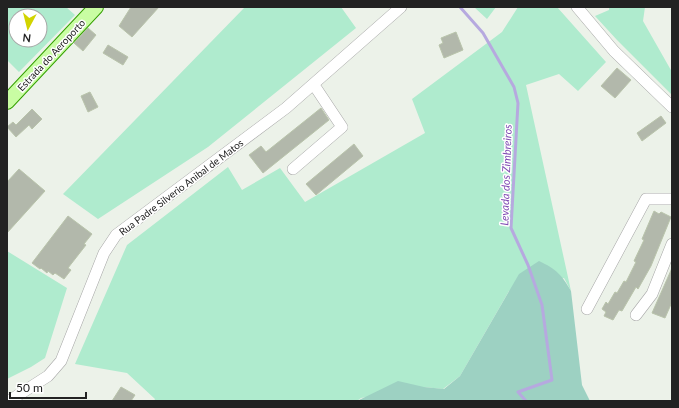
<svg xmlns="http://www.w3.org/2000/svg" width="679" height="408" font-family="Lato,sans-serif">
<rect width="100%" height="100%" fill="#ecf2e9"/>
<path fill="#afebce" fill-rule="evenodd" d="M 7,7 L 66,7 L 75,15 L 19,72 L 7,60 ZM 16,16 L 40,16 L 40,40 L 16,40 Z
M 245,7 L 341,7 L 356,28 L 208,147 L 98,219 L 63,194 Z
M 474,7 L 496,7 L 487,19 Z
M 518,7 L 557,7 L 606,62 L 578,91 L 559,74 L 526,85 L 571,291 L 564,278 L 509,291 L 460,376 L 443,389 L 424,387 L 361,398 L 357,401 L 154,401 L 155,399 L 127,373 L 75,364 L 127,245 L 228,167 L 242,190 L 280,168 L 305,202 L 425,133 L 412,99 L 502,32 Z
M 609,7 L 645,7 L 643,21 L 672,72 L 672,95 L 617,40 L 595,16 L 609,10 Z
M 7,251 L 67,288 L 45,358 L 31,367 L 7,379 Z"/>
<path fill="#9dd1c2" d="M 539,261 C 556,269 562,275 571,291 L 582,385 L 590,401 L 357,401 L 398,381 L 424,387 L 444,389 L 460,376 L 519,274 Z"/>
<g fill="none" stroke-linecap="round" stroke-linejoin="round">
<path stroke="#b6a9df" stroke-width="3" d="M 460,7 L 483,33 L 514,87 L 518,103 L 511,228 L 528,265 L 542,305 L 552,380 L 518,392 L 526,401"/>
</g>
<path fill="#b2b8ab" stroke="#b9c4ab" d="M 131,7 L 159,7 L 132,37 L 119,26 Z
M 88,28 L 96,35 L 83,51 L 74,43 Z
M 456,32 L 463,50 L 444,58 L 439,45 L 443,43 L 441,38 Z
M 108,45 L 128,57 L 123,65 L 103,53 Z
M 617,68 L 631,80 L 615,98 L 601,86 Z
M 90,92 L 98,107 L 88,112 L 81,96 Z
M 321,108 L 329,120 L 263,173 L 249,155 L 261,146 L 266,152 Z
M 32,109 L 42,119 L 32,129 L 29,125 L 16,137 L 7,127 L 13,122 L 16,125 Z
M 661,116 L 666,123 L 642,141 L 637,133 Z
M 354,144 L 363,156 L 316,195 L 306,184 Z
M 19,169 L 45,191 L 7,233 L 7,182 Z
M 654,211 L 659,214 L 661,212 L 671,217 L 651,266 L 638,289 L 636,287 L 622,311 L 619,310 L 613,320 L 604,316 L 606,312 L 602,309 L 606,302 L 608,304 L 615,292 L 617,293 L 624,281 L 626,282 L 636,262 L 634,261 L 644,240 L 642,239 Z
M 68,216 L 92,234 L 84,244 L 86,245 L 68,268 L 71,270 L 64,279 L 55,273 L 53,275 L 48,271 L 47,273 L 41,268 L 40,269 L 32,263 Z
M 672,268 L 672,302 L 665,318 L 652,313 Z
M 121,387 L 135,395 L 131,401 L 112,401 Z"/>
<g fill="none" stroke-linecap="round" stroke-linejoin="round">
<defs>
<path id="minor" d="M 577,7 L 614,51 L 672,107
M 293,169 L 342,127 L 314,85
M 587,309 L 646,199 L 672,199
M 636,315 L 652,294 L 672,244
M 9,401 L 48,376 L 61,361 L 104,253 L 116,235 L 286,108 L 401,7"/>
<path id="major" d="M 7,102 L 96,7"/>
</defs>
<use href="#minor" stroke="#a6a6a6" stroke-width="12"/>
<use href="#major" stroke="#34a000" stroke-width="16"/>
<use href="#minor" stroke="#fff" stroke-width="11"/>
<use href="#major" stroke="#c9fda3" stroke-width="14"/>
</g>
<g text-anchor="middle" stroke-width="3" stroke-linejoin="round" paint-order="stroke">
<g font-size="10" fill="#222" stroke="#fff">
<text transform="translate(51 55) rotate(-47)" y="4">Estrada do Aeroporto</text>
<text transform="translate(181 187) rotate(-37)" y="4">Rua Padre Silverio Anibal de Matos</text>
</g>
<g font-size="11" font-style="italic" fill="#814cb4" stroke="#fff">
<text transform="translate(506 175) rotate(-88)" y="4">Levada dos Zimbreiros</text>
</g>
</g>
<rect width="679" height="408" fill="none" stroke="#222222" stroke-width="16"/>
<g transform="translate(28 28) rotate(187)"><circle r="19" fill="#ffffff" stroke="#a7a7a7"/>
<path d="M0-3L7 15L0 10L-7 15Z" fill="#d2d400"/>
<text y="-6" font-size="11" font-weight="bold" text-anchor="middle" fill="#222222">N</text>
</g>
<path d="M10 392v6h76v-6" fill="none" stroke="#222222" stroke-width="2"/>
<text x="16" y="392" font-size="12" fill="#222222" stroke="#ffffff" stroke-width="3" paint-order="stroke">50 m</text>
</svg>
